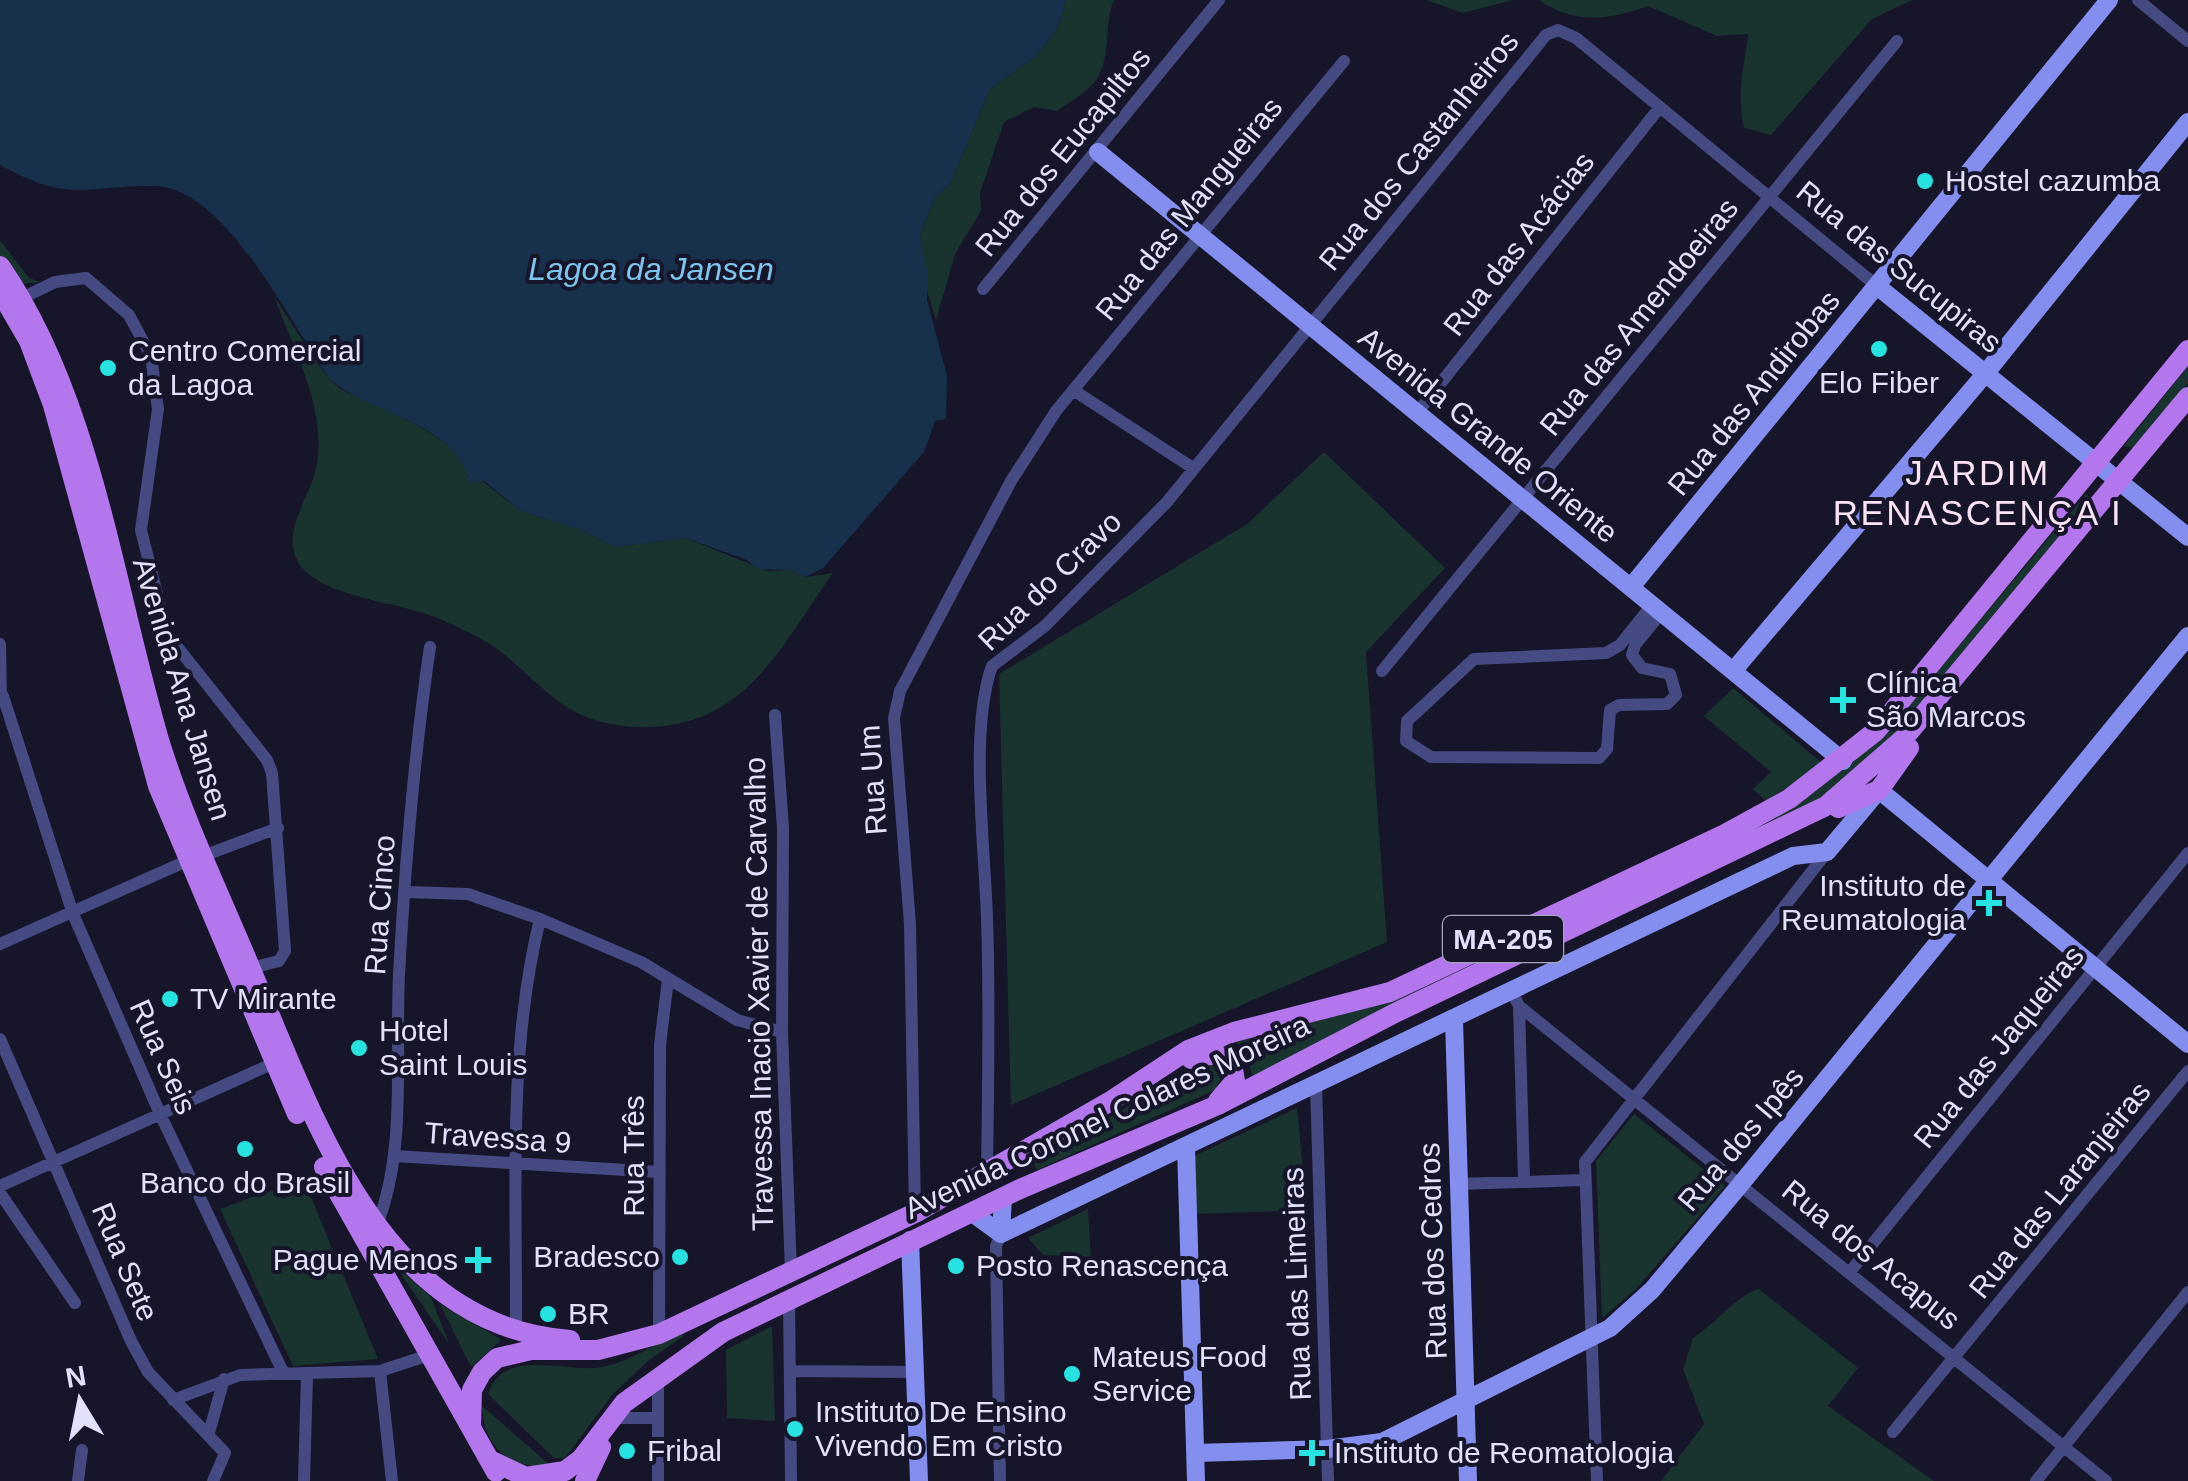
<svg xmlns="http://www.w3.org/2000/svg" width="2188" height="1481" font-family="Helvetica,sans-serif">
<rect width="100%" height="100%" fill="#16152a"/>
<path fill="#19332f" d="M 1066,0 L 1114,0 C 1103,26 1112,57 1096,80 C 1088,92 1069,102 1057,111 L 1034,107 L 1004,122 L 980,193 L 981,211 L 955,254 L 936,320 L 927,291 L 920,235 L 935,197 L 950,184 L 990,89 L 1035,57 L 1056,31 Z
M 1426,0 L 1513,0 L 1463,13 Z
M 1539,0 L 1912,0 L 1872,19 L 1771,135 L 1744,128 C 1736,93 1744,68 1748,34 L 1717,36 L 1648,6 C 1608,20 1576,25 1539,0 Z
M 0,240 L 29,278 L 40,282 L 21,284 L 0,256 Z
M 274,296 C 289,317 324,381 343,390 C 369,403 473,442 467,477 L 482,481 L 521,511 L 584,531 L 614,547 L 686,538 L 767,571 L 789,570 L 806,577 L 833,573 C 783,643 748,723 651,727 C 626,728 600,724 577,713 C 548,698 526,671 500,651 C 483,638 459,628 440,619 C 402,602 323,598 300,565 C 278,532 312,496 317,464 C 326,406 293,349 274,296 Z
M 2188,366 L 2188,383 L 2133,448 L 2124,446 Z
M 1324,452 L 1445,568 L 1366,652 L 1387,942 L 1011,1105 L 999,674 L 1247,524 Z
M 2086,494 L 2097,503 L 1888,745 L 1851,779 L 1798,814 L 1253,1079 L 1248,1059 L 1236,1042 L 1376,1005 L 1731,839 L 1883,735 Z
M 1733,688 L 1823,764 L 1766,801 L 1753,789 L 1771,772 L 1704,716 Z
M 1210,1063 L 1223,1074 L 1215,1090 L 1037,1170 L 1033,1162 L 1197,1066 Z
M 1297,1108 L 1307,1210 L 1195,1214 L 1194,1156 Z
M 1634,1114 L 1725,1186 L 1637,1288 L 1602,1318 L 1596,1161 Z
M 306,1185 L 378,1359 L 293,1366 L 220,1209 L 273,1190 L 283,1199 Z
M 1088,1209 L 1091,1257 L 1043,1255 L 1028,1238 Z
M 394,1264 L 431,1297 L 449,1344 Z
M 1759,1289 L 1858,1368 L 1828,1406 L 1934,1481 L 1661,1481 L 1704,1424 L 1683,1369 L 1693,1338 C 1714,1325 1738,1294 1759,1289 Z
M 440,1304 L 500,1339 L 500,1341 L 471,1367 Z
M 772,1326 L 775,1421 L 727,1418 L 726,1350 Z
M 682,1331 L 684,1336 L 649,1360 L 612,1395 L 565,1458 L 554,1458 L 488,1394 C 504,1346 565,1374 602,1367 C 630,1361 656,1344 682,1331 Z
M 482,1406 L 551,1466 C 512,1470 483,1448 482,1406 Z"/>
<path fill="#17314c" d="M 0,0 L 1066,0 L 1056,31 L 1035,57 L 990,89 L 950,184 L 935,197 L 920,235 L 928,275 L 927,300 L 947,376 L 946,419 L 935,421 L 924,452 L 823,568 L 806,577 L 789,570 L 758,569 L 747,560 L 686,538 L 614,547 L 584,531 L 521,511 L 484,481 L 469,482 C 460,423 365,413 329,378 C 292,326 225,187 155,186 C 83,185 71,204 0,165 Z"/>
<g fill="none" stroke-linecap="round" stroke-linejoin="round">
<path stroke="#464a83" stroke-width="12" d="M 2138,0 L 2188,41
M 983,289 L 1219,0
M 22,298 L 55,282 L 86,278 L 129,315 L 151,356 L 158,409 L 141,530 L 167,634 L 267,760 L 272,773 L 285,951 L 279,961 L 251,968
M 1073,390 L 1193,468
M 1417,413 L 1660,107
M 1652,605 L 1620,645 L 1606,653 L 1474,659 L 1407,721 L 1406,741 L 1431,757 L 1599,758 L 1607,749 L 1610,710 L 1619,705 L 1667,704 L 1676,695 L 1670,674 L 1642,668 L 1632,655 L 1635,645 L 1661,613
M 0,644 L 1,700
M 1382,671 L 1897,41
M 3,696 L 73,914 L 161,1116 L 283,1372
M 775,715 L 783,828 L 782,1032 L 791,1272
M 203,856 L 278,828
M 406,892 L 468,894 L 540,919 L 641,962 L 737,1020 L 782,1032
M 0,944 L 189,860
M 1512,992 L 1519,1006 L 2106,1481
M 1519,1006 L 1524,1181
M 0,1039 L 131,1341 L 148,1372 L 225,1453 L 213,1481
M 1316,1085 L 1328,1481
M 394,1156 L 659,1172
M 987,1172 C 988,1088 990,1003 987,919 C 985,848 969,730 992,666 L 1045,626 L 1167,502 L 1546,35 L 1558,30 L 1576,38 L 1877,286
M 1459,1184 L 1584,1180
M 0,1186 L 274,1063
M 0,1193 L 75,1303
M 915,1213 L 910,924 L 894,718 L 900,691 L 1011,481 L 1056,411 L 1344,61
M 377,1225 C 407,1149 395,1056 399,975 C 405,865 414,755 430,647
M 1849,1273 L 2188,853
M 789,1299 L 791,1481
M 516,1331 C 517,1195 507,1053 540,919
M 659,1334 L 660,1045 L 668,979
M 380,1371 L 392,1481
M 790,1371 L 917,1372
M 173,1400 L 240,1375 L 380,1371 L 429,1355
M 618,1418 L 657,1418
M 1893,1432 L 2188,1071
M 209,1433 L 224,1379
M 78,1481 L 82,1450
M 304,1481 L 307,1375
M 658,1481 L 658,1379
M 1000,1481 L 996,1246 L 1001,1234
M 1597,1481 L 1585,1162 L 1827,852
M 2036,1481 L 2188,1292"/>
<path stroke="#848eef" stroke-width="18" d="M 1098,152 L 1843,761
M 1877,286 L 2188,537
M 1631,587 L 2109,0
M 1733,671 L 1985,374 L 2188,122
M 1454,1020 L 1468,1481
M 1186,1146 L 1196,1481
M 971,1212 L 1001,1234
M 1001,1234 L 1793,856 L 1827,852 L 1879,790 L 2188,1044
M 1001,1234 L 1003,1197
M 910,1240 L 919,1481
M 1195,1453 L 1327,1449 L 1382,1442 L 1610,1328 L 1652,1290 L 1740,1185 L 2188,636"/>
<path stroke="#b476ed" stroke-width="20" d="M 0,266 C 92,399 114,588 160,743 C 184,820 219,893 250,967 C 313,1116 380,1326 570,1340
M 0,291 L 29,341 L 53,405 L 158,786 L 297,1114
M 1838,808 L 1879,790 L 1909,748
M 1191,1059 L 1215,1054 L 1232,1063 L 1235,1081 L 1218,1101
M 324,1167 L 496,1472
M 471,1427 L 472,1390 L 482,1372 L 497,1358 L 531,1350 L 598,1350 L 659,1334 L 915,1213 L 1109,1102 L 1188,1050 L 1234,1032 L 1390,992 L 1725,834 L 1789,799 L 1876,731 L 2188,350
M 490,1460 L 526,1477 L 565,1471 L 581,1459 L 624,1403 L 723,1332 L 1020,1189 L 1220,1104 L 1397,1012 L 1826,806 L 1904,738 L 2188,397
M 585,1481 L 601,1447"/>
</g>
<g fill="#26e3e1" stroke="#16152a" stroke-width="4">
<circle cx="1925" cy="181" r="10"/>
<circle cx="1879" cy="349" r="10"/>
<circle cx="108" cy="368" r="10"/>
<path d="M1838 685h10v10h10v10h-10v10h-10v-10h-10v-10h10z"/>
<path d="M1984 888h10v10h10v10h-10v10h-10v-10h-10v-10h10z"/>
<circle cx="170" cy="999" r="10"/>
<circle cx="359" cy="1048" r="10"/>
<circle cx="245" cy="1149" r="10"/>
<circle cx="680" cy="1257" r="10"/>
<path d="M473 1245h10v10h10v10h-10v10h-10v-10h-10v-10h10z"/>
<circle cx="956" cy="1266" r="10"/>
<circle cx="548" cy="1314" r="10"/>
<circle cx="1072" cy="1374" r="10"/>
<circle cx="795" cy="1429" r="10"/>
<circle cx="627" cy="1451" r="10"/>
<path d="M1307 1438h10v10h10v10h-10v10h-10v-10h-10v-10h10z"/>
</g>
<g text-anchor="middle" stroke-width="8" stroke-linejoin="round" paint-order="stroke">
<rect fill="#16152a" stroke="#a5a4bc" stroke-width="2.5" x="1443" y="916" width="120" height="46" rx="8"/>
<g font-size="28" font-weight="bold" fill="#e2e1fb">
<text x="1503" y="949">MA-205</text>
</g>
<g font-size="30" fill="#e2e1fb" stroke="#16152a">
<text transform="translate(1419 151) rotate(-51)" y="10">Rua dos Castanheiros</text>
<text transform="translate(1063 152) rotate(-51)" y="10">Rua dos Eucapiltos</text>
<text transform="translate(1189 209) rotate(-51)" y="10">Rua das Mangueiras</text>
<text transform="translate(1519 244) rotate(-52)" y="10">Rua das Acácias</text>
<text transform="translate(1899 267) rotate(39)" y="10">Rua das Sucupiras</text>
<text transform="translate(1639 317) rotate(-51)" y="10">Rua das Amendoeiras</text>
<text transform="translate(1754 393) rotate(-51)" y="10">Rua das Andirobas</text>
<text transform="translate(1488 435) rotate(39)" y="10">Avenida Grande Oriente</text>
<text transform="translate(1050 581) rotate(-44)" y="10">Rua do Cravo</text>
<text transform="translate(182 689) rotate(73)" y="10">Avenida Ana Jansen</text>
<text transform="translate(873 780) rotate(-94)" y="10">Rua Um</text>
<text transform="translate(380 905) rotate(-86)" y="10">Rua Cinco</text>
<text transform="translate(759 994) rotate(-91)" y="10">Travessa Inacio Xavier de Carvalho</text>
<text transform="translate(1999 1047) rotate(-51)" y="10">Rua das Jaqueiras</text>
<text transform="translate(163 1057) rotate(66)" y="10">Rua Seis</text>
<text transform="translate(1107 1117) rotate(-25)" y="10">Avenida Coronel Colares Moreira</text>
<text transform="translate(498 1138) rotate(4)" y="10">Travessa 9</text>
<text transform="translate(1741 1139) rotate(-50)" y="10">Rua dos Ipês</text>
<text transform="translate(634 1156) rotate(-90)" y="10">Rua Três</text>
<text transform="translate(2060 1190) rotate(-51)" y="10">Rua das Laranjeiras</text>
<text transform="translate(1433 1251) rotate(-92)" y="10">Rua dos Cedros</text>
<text transform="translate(1871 1255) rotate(39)" y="10">Rua dos Acapus</text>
<text transform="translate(125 1262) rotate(67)" y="10">Rua Sete</text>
<text transform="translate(1297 1284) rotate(-92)" y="10">Rua das Limeiras</text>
</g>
<g font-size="30" fill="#e2e1fb" stroke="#16152a" text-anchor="start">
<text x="1945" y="191">Hostel cazumba</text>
<text x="128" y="361">Centro Comercial<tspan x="128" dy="34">da Lagoa</tspan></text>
<text x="1879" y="393" text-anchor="middle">Elo Fiber</text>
<text x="1866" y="693">Clínica<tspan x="1866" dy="34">São Marcos</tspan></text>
<text x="1966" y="896" text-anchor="end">Instituto de<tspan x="1966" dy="34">Reumatologia</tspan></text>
<text x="190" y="1009">TV Mirante</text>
<text x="379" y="1041">Hotel<tspan x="379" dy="34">Saint Louis</tspan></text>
<text x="245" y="1193" text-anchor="middle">Banco do Brasil</text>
<text x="660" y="1267" text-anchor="end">Bradesco</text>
<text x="458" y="1270" text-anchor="end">Pague Menos</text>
<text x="976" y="1276">Posto Renascença</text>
<text x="568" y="1324">BR</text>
<text x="1092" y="1367">Mateus Food<tspan x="1092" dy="34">Service</tspan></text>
<text x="815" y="1422">Instituto De Ensino<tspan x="815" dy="34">Vivendo Em Cristo</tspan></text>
<text x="647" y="1461">Fribal</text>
<text x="1334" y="1463">Instituto de Reomatologia</text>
</g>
<g font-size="32" font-style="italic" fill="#7cc6ee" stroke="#16152a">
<text x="651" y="280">Lagoa da Jansen</text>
</g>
<g font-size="35" letter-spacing="2.5" fill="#fbe3f5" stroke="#16152a">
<text x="1978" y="485">JARDIM<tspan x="1978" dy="40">RENASCENÇA I</tspan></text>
</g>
</g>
<g transform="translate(80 1401) rotate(350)" stroke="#16152a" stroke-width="8" paint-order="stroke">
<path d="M0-8L18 38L0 25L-18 38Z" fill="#e2e1fb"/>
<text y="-15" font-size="28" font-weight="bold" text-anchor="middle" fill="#e2e1fb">N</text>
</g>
</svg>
